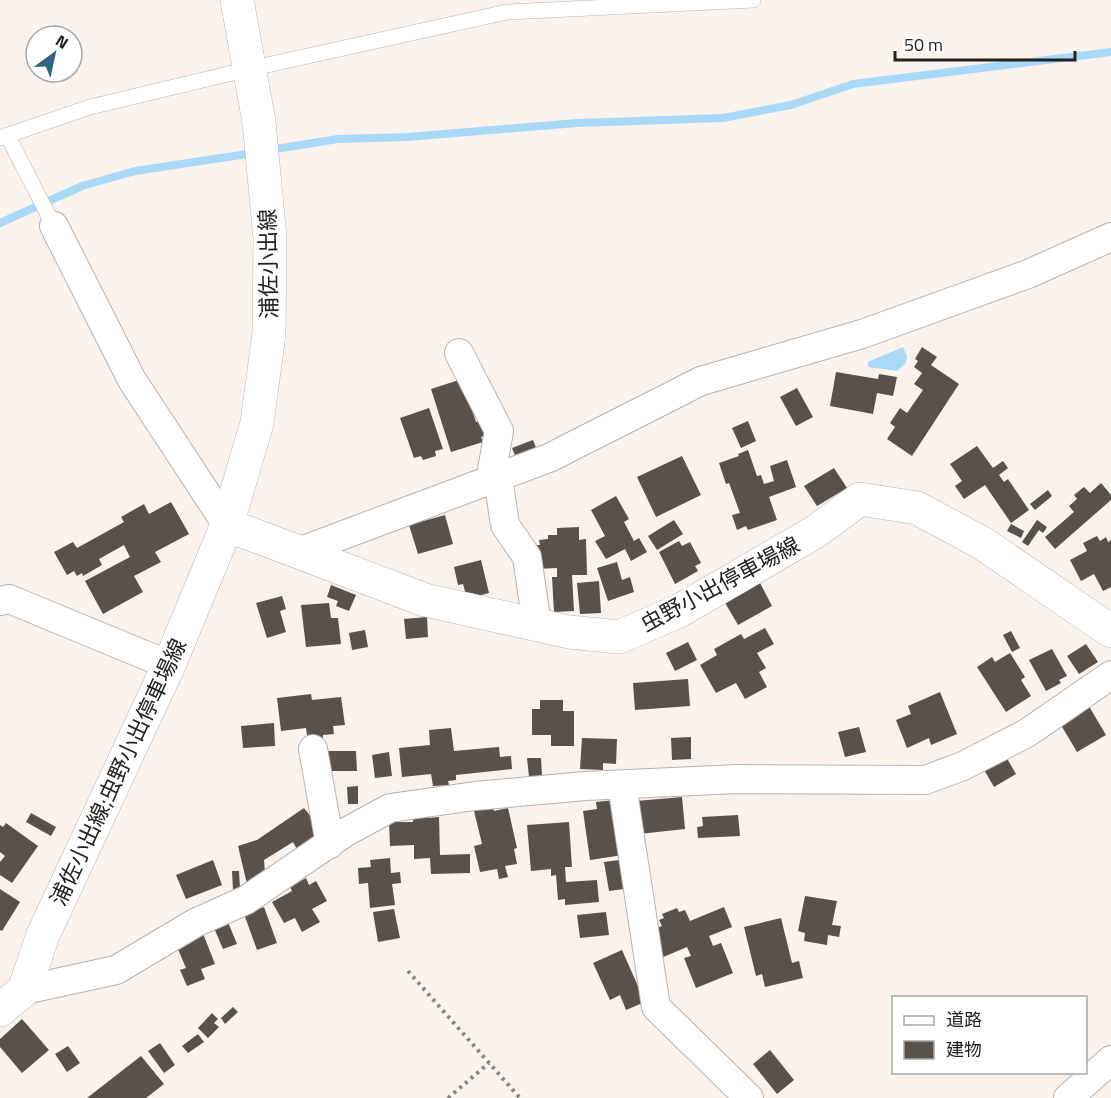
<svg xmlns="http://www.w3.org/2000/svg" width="1111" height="1098" font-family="'Titillium Web','Noto Sans JP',sans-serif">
<rect width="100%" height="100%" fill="#faf3ed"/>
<path fill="#a9d9f7" d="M 903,347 L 907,356 L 906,363 L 897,371 L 868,367 L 868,362 Z"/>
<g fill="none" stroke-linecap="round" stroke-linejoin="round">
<path stroke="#a9d9f7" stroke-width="8" d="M 269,150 L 338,139 L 407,137 L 578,123 L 723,118 L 791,105 L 853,84 L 1111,52
M 0,223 L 82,186 L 135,171 L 254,153"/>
</g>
<path fill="#58514c" d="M 922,347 L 937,357 L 931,365 L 959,384 L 912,456 L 887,439 L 895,427 L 890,423 L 900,408 L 907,413 L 923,390 L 914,384 L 922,373 L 914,367 L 918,361 L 915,359 Z
M 836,372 L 878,379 L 879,374 L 897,377 L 893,396 L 877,393 L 873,414 L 830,406 Z
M 462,379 L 476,422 L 483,420 L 488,435 L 481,437 L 483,442 L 451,452 L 431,389 Z
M 797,388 L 813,417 L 796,426 L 780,397 Z
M 429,408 L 443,449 L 435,451 L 436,456 L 423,460 L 421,456 L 414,458 L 400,418 Z
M 748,421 L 756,441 L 741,448 L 732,428 Z
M 533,440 L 539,455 L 518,463 L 512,448 Z
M 977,446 L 993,468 L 1003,461 L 1008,468 L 999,475 L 1004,482 L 1008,479 L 1029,510 L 1011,523 L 985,485 L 964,499 L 955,486 L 962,481 L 950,464 Z
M 748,450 L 757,476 L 761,475 L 764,484 L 774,481 L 770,466 L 787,460 L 796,487 L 769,497 L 777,520 L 748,530 L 746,526 L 737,530 L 732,515 L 740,513 L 729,483 L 726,484 L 719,463 L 739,456 L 738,454 Z
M 682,456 L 701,495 L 656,517 L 637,477 Z
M 834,468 L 847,488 L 817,506 L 804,486 Z
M 1101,483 L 1111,495 L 1111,500 L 1055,549 L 1045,537 L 1074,512 L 1069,506 L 1077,499 L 1074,495 L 1084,487 L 1090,493 Z
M 1048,490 L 1052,496 L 1035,510 L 1030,504 Z
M 616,496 L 629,519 L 624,522 L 634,541 L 639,538 L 647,552 L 631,561 L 625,549 L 606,559 L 595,541 L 605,536 L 591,510 Z
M 171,502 L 189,534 L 155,552 L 161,562 L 134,576 L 143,592 L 103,614 L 85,581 L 130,557 L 124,545 L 99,559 L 102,565 L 83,576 L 82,573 L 77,576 L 74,571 L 67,575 L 54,552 L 73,542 L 77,548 L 124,522 L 121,517 L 144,504 L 149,514 Z
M 445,515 L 453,544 L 418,554 L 409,525 Z
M 674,520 L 683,534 L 657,550 L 648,536 Z
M 1037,520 L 1047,527 L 1043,533 L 1039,530 L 1028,546 L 1022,542 Z
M 1011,524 L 1024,531 L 1021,538 L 1007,531 Z
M 579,527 L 579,540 L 586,539 L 587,575 L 572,575 L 574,611 L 554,612 L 552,577 L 557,577 L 557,568 L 535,569 L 533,545 L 540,545 L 539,540 L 548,539 L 548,535 L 557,535 L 557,528 Z
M 1097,536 L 1100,541 L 1106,537 L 1108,542 L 1111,540 L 1111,587 L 1103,591 L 1094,574 L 1081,581 L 1070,560 L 1087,551 L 1083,543 Z
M 679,541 L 682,546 L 690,542 L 701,563 L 695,566 L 698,571 L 675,584 L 659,552 Z
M 481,560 L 489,593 L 474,597 L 473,593 L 466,595 L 463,584 L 458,585 L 454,567 Z
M 617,562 L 622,580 L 630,577 L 634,592 L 608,601 L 597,568 Z
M 599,581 L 601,613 L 580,614 L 577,583 Z
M 759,581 L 772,606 L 738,625 L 724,601 Z
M 331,585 L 356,595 L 349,611 L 336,606 L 338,601 L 327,597 Z
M 282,596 L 286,609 L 280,611 L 286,632 L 267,638 L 256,603 Z
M 329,603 L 331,618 L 338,618 L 341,644 L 306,647 L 301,605 Z
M 427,617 L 428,637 L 406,639 L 404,619 Z
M 765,628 L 774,644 L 757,653 L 766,668 L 759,672 L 767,687 L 745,699 L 736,683 L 716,693 L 700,665 L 717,655 L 714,649 L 741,634 L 744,639 Z
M 365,630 L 368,647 L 352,650 L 349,633 Z
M 1011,631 L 1020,648 L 1012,652 L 1003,635 Z
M 688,642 L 697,660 L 675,671 L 666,653 Z
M 1086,644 L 1098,662 L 1079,674 L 1067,656 Z
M 1052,649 L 1067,676 L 1059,680 L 1061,683 L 1046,691 L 1029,660 Z
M 1010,653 L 1025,677 L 1021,680 L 1031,696 L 1006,712 L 977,667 L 992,657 L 995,662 Z
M 688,679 L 690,706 L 635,710 L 633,683 Z
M 940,692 L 957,734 L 931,745 L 929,738 L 907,748 L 896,720 L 911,714 L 908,706 Z
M 311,694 L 312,700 L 341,697 L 345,725 L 333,726 L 334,734 L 323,735 L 323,742 L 308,744 L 306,728 L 281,731 L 277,698 Z
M 540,700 L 563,700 L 563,711 L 574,711 L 574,746 L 551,746 L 551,735 L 532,735 L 532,709 L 540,709 Z
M 1087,703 L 1106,735 L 1077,752 L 1058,720 Z
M 274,723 L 275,746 L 243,748 L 241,726 Z
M 859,727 L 866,752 L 845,757 L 838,732 Z
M 451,728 L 454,751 L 499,747 L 500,757 L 511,756 L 512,769 L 456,775 L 456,780 L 448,781 L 449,785 L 433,786 L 431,774 L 402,777 L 399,748 L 430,745 L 429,730 Z
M 691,737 L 691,759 L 672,760 L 671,738 Z
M 582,738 L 617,739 L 616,764 L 603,763 L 603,770 L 580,769 Z
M 325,751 L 356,751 L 357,771 L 325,771 Z
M 389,752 L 392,776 L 375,778 L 372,755 Z
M 1005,755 L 1016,774 L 994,787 L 983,768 Z
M 527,758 L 541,758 L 542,776 L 529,777 Z
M 358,786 L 358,804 L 348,804 L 347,787 Z
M 682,797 L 685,829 L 639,834 L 636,801 Z
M 615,800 L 623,855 L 590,860 L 583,811 L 597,809 L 596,802 Z
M 493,807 L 494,811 L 508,808 L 517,848 L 514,849 L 517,864 L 505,866 L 508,877 L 499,879 L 497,869 L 480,872 L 474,846 L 482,844 L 474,811 Z
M 304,808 L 317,824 L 318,834 L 298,851 L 293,842 L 264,860 L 265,872 L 256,875 L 252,882 L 247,884 L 238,846 L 257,840 Z
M 413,811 L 428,811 L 429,818 L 439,817 L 440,855 L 470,854 L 470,873 L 431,874 L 430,858 L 414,859 L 414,845 L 390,846 L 389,822 L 413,822 Z
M 31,813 L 56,827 L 51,836 L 26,822 Z
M 738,815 L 740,836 L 698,838 L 697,827 L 703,826 L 702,817 Z
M 569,822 L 572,867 L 565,867 L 566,882 L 597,880 L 599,902 L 565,905 L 565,899 L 558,900 L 556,875 L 551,876 L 551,869 L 531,871 L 527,825 Z
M 6,823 L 38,846 L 12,883 L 0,875 L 0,862 L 5,856 L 0,852 L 0,825 L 3,827 Z
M 390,858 L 391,873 L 400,872 L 401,883 L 392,884 L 395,905 L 370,908 L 368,883 L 359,884 L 358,868 L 371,867 L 370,860 Z
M 213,860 L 222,885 L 186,899 L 176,875 Z
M 619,860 L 624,889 L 609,891 L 604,862 Z
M 232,871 L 239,871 L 240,889 L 233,890 Z
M 306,878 L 309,885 L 316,881 L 327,901 L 312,909 L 320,922 L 302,932 L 295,918 L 284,923 L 272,902 L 292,891 L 290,887 Z
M 0,889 L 20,902 L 2,931 L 0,930 Z
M 805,896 L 837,901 L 832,925 L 841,926 L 839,937 L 828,935 L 827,945 L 804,941 L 805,933 L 798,931 Z
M 264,907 L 277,943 L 257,950 L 244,914 Z
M 724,907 L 732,927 L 709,936 L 713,946 L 721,943 L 733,973 L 696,988 L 684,958 L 691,956 L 687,947 L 656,960 L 645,933 L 662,926 L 659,920 L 664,918 L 662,914 L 677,908 L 679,912 L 685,910 L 690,921 Z
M 394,909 L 400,938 L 378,942 L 373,912 Z
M 606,912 L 609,935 L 580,938 L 577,915 Z
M 781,918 L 792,963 L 799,961 L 803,978 L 765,987 L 762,974 L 756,976 L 744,927 Z
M 228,922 L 237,944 L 223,949 L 214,928 Z
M 202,931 L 215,964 L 201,969 L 205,979 L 187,986 L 180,970 L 186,968 L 177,947 Z
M 622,950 L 645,1002 L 626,1010 L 620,995 L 610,1000 L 593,963 Z
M 233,1007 L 238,1012 L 225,1024 L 221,1018 Z
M 212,1013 L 218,1019 L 214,1023 L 219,1027 L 208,1038 L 198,1028 Z
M 22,1019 L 49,1050 L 22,1073 L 0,1047 L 0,1039 Z
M 198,1034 L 204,1042 L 188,1053 L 182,1046 Z
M 160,1043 L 175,1065 L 164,1073 L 148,1051 Z
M 68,1046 L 80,1063 L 67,1072 L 55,1054 Z
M 770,1050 L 794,1080 L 777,1094 L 753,1064 Z
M 141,1056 L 164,1084 L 146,1098 L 87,1098 Z"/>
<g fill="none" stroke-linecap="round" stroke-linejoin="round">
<defs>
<path id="lane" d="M 7,135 L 54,226
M 0,138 L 90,107 L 249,69 L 507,12 L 753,0"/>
<path id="street" d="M 54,226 L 132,380 L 227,525
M 459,353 L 499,431 L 490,481
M 498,478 L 505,525 L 527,557 L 537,625
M 298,552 L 549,458 L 701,381 L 862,334 L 1028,274 L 1111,237
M 0,601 L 9,599 L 169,665
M 313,749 L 330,844
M 622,785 L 656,1007 L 749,1098
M 24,990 L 116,970 L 195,923 L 246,900 L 346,832 L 390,808 L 475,796 L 585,786 L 738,779 L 925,780 L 963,766 L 1027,733 L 1111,675
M 1068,1098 L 1111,1060"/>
<path id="secondary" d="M 227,525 L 425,600 L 569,632 L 619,637 L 679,611 L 815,532 L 860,499 L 917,508 L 982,543 L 1111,631
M 0,1010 L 24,990 L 43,935 L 169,665 L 227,525 L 257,423 L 269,334 L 270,238 L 259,122 L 237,0"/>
</defs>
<use href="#lane" stroke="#b9b1ac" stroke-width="16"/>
<use href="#street" stroke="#b9b1ac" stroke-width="30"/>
<use href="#secondary" stroke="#b9b1ac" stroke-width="34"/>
<path stroke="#898480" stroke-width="4" stroke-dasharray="3 4.5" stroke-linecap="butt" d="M 408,971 L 520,1098
M 448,1098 L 489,1063"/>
<use href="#lane" stroke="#fff" stroke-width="15"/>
<use href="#street" stroke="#fff" stroke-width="28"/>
<use href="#secondary" stroke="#fff" stroke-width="33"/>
</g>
<g text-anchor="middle" stroke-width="6" stroke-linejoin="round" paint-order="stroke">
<g font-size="22" fill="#23201e" stroke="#fff">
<text transform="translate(268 264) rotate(-91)" y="8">浦佐小出線</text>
<text transform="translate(720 584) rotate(-28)" y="8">虫野小出停車場線</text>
<text transform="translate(118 772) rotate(-65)" y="8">浦佐小出線;虫野小出停車場線</text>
</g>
</g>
<rect x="892" y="996" width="195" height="78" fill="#ffffff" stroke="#a7a6a5" stroke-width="1.5"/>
<rect x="904" y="1016" width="30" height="9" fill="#ffffff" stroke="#a7a6a5" stroke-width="1.5"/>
<text x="946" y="1026" font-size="18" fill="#23201e">道路</text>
<rect x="904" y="1041" width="30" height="18" fill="#58514c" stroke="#a7a6a5" stroke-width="1.5"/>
<text x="946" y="1056" font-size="18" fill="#23201e">建物</text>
<g transform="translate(54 54) rotate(33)"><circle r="28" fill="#ffffff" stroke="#a7a6a5" stroke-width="1.5"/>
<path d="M0-4.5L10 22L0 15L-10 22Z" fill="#326582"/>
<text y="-9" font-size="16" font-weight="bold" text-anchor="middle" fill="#23201e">N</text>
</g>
<path d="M895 51v9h180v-9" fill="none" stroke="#23201e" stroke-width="3"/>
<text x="904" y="51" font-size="18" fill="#23201e" stroke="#ffffff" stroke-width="4.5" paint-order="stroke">50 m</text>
</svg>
